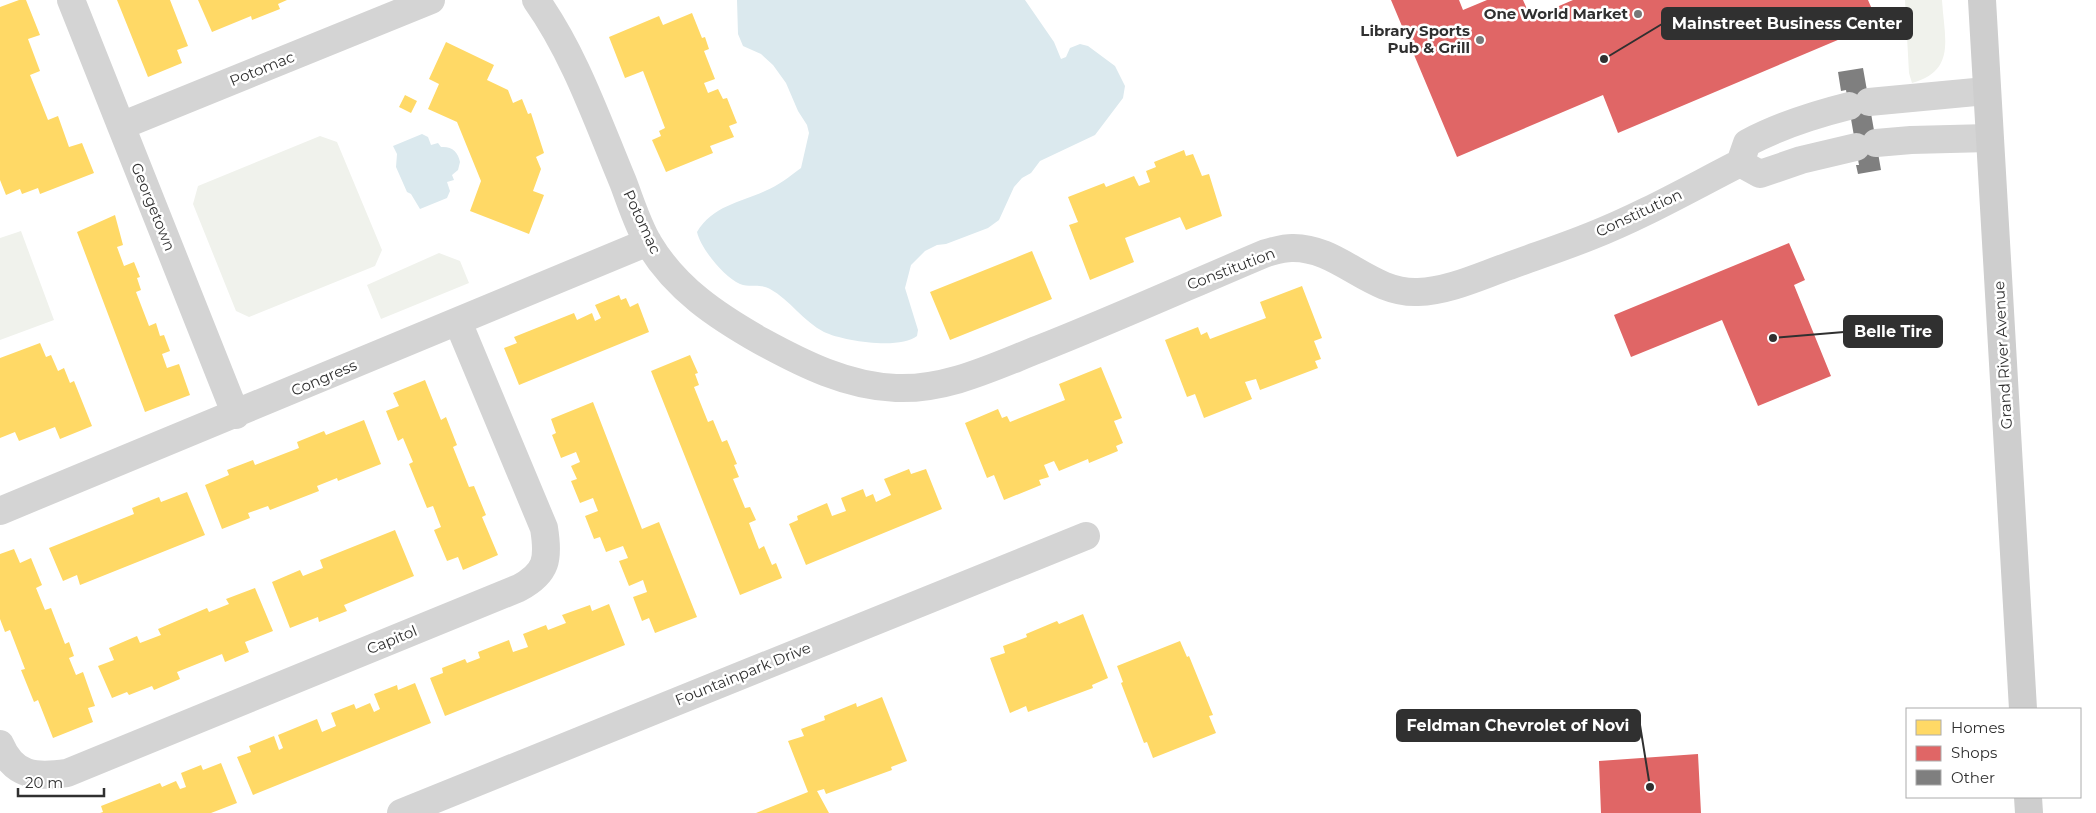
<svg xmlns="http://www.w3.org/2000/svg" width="2096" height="813" font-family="Montserrat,sans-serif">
<rect width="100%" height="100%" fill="#fff"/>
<path fill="#f0f2ec" d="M 1905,0 L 1942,0 C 1944,37 1957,71 1912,83 L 1909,73 Z
M 320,136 L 337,142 L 382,250 L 375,266 L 249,317 L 236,311 L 193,204 L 198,186 Z
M 21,231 L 54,320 L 0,340 L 0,238 Z
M 439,253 L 460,261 L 469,283 L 381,319 L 367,285 Z"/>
<path fill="#dbe9ee" d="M 737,0 L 1025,0 L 1054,42 L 1061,59 L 1066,57 L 1070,48 L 1080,44 L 1088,46 L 1115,66 L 1125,86 L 1123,98 L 1095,135 L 1040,161 L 1031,173 L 1022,178 L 1014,187 L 999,220 L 988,228 L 946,244 L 937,245 L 925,251 L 911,265 L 905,288 L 918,330 L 917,336 C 900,350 843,341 824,332 C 804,322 790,300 770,289 C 760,283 750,288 740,284 C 724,277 701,249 697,232 C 712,206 741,202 765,191 C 779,185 789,177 801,168 L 809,133 L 807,125 L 798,111 L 786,83 L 773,65 L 761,54 L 743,46 L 738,34 Z
M 422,134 L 428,137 L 431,145 L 438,143 L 441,147 C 452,146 458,152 460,162 L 458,170 L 452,175 L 454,180 L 447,182 L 450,191 L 447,198 L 420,209 L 411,194 L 407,192 L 396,167 L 397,154 L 393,146 Z"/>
<path fill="#ffd966" d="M 19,0 L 26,0 L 40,35 L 28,39 L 40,71 L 30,75 L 48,120 L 58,116 L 69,147 L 82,143 L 94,173 L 40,194 L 38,188 L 22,194 L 20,189 L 6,195 L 0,180 L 0,7 Z
M 117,0 L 170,0 L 188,46 L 177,50 L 182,63 L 148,77 Z
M 198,0 L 287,0 L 278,4 L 280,9 L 252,20 L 251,16 L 212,32 Z
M 692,13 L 702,38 L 705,37 L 709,49 L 704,51 L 715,79 L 704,83 L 708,93 L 718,89 L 723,99 L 727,98 L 737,123 L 729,126 L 734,137 L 710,146 L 713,153 L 666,172 L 652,140 L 661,136 L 659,131 L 665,128 L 643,71 L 625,78 L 609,37 L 659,16 L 663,25 Z
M 446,42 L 494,65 L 487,80 L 508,90 L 513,103 L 522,99 L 528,114 L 531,113 L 544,153 L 536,157 L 541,169 L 533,191 L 544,195 L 529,234 L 470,211 L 481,181 L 457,122 L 428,109 L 439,84 L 429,79 Z
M 405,95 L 417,101 L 411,113 L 399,107 Z
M 1184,150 L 1186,156 L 1193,154 L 1202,176 L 1209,174 L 1222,216 L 1186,230 L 1180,217 L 1125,238 L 1134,262 L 1090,280 L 1069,225 L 1078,222 L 1068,197 L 1104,183 L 1106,187 L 1134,176 L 1139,186 L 1150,182 L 1146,171 L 1156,167 L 1154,162 Z
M 115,215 L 123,245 L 117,247 L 124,266 L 134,262 L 140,277 L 137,278 L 141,290 L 136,292 L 149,326 L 156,323 L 160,336 L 164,335 L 170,351 L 162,354 L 167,368 L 179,364 L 190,395 L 145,412 L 77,232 Z
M 1032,251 L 1052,299 L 950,340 L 930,292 Z
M 1302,286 L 1322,338 L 1314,341 L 1321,359 L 1315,361 L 1318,368 L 1260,390 L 1256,379 L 1245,382 L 1252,399 L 1204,418 L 1195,394 L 1187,397 L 1165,340 L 1198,327 L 1201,335 L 1207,332 L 1210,339 L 1266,318 L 1260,302 Z
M 619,295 L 621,300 L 626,298 L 630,307 L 638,303 L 649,332 L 519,385 L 504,348 L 517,343 L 514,337 L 574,313 L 577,320 L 592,313 L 595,321 L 601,318 L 595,305 Z
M 40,343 L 46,357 L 51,355 L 58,371 L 64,368 L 70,383 L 74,381 L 92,426 L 60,439 L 55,427 L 19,441 L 15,432 L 0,438 L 0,358 Z
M 690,355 L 698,373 L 695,374 L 699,385 L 694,387 L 708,422 L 713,420 L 722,442 L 727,440 L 737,464 L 734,465 L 739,477 L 733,479 L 745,508 L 750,507 L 756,520 L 749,523 L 759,549 L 764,546 L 772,565 L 776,563 L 782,578 L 740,595 L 651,371 Z
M 1101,367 L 1122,418 L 1114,421 L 1123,443 L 1116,446 L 1118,451 L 1089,463 L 1088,459 L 1059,471 L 1054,461 L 1044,465 L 1049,477 L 1039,480 L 1041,485 L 1004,500 L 994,475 L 987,478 L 965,423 L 998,409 L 1002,418 L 1007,416 L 1010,422 L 1065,400 L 1059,384 Z
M 425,380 L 441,420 L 446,417 L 457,445 L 453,447 L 469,487 L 474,486 L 486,515 L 482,517 L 498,555 L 463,570 L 458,557 L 447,561 L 434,530 L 441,527 L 433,506 L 427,508 L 409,464 L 413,462 L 403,438 L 398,441 L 386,411 L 399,406 L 393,393 Z
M 593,402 L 642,529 L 659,522 L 697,617 L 655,633 L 649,618 L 642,621 L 633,597 L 647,592 L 643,580 L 629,586 L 619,561 L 628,558 L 623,546 L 606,552 L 600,537 L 594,539 L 585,516 L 598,511 L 593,498 L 580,503 L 571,481 L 577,479 L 571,466 L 580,462 L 576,452 L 561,458 L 552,435 L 556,433 L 551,419 Z
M 364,420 L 381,464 L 338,481 L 337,478 L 317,486 L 319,491 L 270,510 L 268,506 L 248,513 L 250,518 L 222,529 L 205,485 L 229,475 L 227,470 L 253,460 L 255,465 L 299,448 L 297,442 L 324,431 L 326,435 Z
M 909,469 L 911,474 L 926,469 L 942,509 L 806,565 L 789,524 L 798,520 L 797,516 L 827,503 L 832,516 L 846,511 L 841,498 L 863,489 L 866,497 L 873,494 L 876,502 L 891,495 L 884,479 Z
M 187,492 L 205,535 L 80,585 L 77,575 L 63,581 L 49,548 L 134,514 L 132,508 L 159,497 L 161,502 Z
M 395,530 L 414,576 L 344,605 L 347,611 L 319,622 L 318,617 L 290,628 L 272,582 L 300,570 L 303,576 L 323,568 L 320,560 Z
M 14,549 L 20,563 L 31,558 L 42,585 L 36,588 L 45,610 L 51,608 L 65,644 L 69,642 L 74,656 L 69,658 L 76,675 L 83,672 L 95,706 L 88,708 L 93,722 L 53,738 L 38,700 L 34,702 L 21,670 L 25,669 L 10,630 L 5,632 L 0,619 L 0,554 Z
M 255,588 L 273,631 L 245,642 L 249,652 L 225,662 L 222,654 L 177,672 L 180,679 L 154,690 L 152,686 L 129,695 L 127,692 L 112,698 L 98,666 L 114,660 L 109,648 L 137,636 L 140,643 L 161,635 L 158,629 L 207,608 L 209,612 L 229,604 L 226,599 Z
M 609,604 L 625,645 L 445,716 L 430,678 L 443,673 L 442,668 L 465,659 L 467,663 L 480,658 L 478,652 L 509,640 L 513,652 L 528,647 L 523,634 L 546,625 L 548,630 L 566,623 L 562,615 L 590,605 L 592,611 Z
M 1083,614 L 1108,678 L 1092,685 L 1093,688 L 1028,712 L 1026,706 L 1010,713 L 990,658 L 1005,653 L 1003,646 L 1027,637 L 1026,634 L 1057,621 L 1059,624 Z
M 1180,641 L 1187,657 L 1189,656 L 1213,715 L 1209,716 L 1216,733 L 1153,758 L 1147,742 L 1144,743 L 1121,683 L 1123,682 L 1117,666 Z
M 415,683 L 431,723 L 253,795 L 237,757 L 251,752 L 249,746 L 274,736 L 279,750 L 283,748 L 278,735 L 317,719 L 322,732 L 336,726 L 331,713 L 354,704 L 356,709 L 370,703 L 374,712 L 380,709 L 374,694 L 397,685 L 398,690 Z
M 882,697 L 907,761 L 891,767 L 892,770 L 826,794 L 824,789 L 817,791 L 829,813 L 756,813 L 808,792 L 788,741 L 804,736 L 801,729 L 825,720 L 824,716 L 856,703 L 857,707 Z
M 221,763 L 237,803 L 211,813 L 100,813 L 103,812 L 101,806 L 160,783 L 162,787 L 176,781 L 180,789 L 186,787 L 181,773 L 201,765 L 203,770 Z"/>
<path fill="#e06666" d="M 1391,0 L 1459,0 L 1463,10 L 1487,0 L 1523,0 L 1531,18 L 1573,0 L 1868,0 L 1878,23 L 1618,133 L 1603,95 L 1457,157 Z
M 1789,243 L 1805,280 L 1794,285 L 1831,376 L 1758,406 L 1722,320 L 1631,357 L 1614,315 Z
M 1698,754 L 1701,813 L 1601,813 L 1599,761 Z"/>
<path fill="#7f7f7f" d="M 1863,68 L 1881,170 L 1858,174 L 1856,165 L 1859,165 L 1846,90 L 1841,91 L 1838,72 Z"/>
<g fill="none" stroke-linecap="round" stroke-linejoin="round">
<path stroke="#d4d4d4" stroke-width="28" d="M 71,0 L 236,415
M 536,0 C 575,55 597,120 623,182 C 631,203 638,226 649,244 C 676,289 717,316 761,341 C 803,364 847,386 896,388 C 947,390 993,367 1039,349 C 1115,319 1190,285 1266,253 C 1274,251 1283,248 1292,248 C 1339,247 1370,294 1418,292 C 1449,291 1480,276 1509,266 C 1536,256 1564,247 1591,236 C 1642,216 1691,188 1740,163 L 1747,143 C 1779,126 1813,115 1849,106
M 1869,102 L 1986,91
M 121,126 L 431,0
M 1876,143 L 1911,140 L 1989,138
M 1740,163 L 1760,174 L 1801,160 L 1856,147
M 0,511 L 648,242
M 0,744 C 14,777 36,777 67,773 L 519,588 C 547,573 549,559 544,528 L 458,322
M 401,813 L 1086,536"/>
<path stroke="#cecece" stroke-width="28" d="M 1982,0 L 2023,709
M 2028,797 L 2029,813"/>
</g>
<g fill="#787878" stroke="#fff" stroke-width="2">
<circle cx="1638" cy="14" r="5"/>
<circle cx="1480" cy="40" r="5"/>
</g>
<g text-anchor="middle" stroke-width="5" stroke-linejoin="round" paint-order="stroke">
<g font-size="15" font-weight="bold" fill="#303030" stroke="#fff" text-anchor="end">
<text x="1628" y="19">One World Market</text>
<text x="1470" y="36">Library Sports<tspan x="1470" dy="17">Pub &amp; Grill</tspan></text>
</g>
<g font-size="15" fill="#303030" stroke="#fff">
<text transform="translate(262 69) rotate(-22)" y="5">Potomac</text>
<text transform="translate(153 207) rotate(68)" y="5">Georgetown</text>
<text transform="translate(1639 213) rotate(-25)" y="5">Constitution</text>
<text transform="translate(642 222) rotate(65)" y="5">Potomac</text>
<text transform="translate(1231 269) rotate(-21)" y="5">Constitution</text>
<text transform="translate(2003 355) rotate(-93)" y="5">Grand River Avenue</text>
<text transform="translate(324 378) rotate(-23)" y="5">Congress</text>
<text transform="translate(392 640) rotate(-22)" y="5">Capitol</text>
<text transform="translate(743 674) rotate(-22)" y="5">Fountainpark Drive</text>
</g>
</g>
<path fill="none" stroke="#303030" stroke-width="2" d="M1604 59L1662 24M1773 338L1844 332M1650 787L1640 725"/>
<g fill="#303030" stroke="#fff" stroke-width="2">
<circle cx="1604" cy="59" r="5"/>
<circle cx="1773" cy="338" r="5"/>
<circle cx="1650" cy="787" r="5"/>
</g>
<g fill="#303030" stroke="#303030" stroke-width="2">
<rect x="1662" y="8" width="250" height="31" rx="5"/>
<rect x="1844" y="316" width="98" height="31" rx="5"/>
<rect x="1397" y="710" width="243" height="31" rx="5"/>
</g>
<g font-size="16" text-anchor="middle" font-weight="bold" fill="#fff">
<text x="1787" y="29">Mainstreet Business Center</text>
<text x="1893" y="337">Belle Tire</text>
<text x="1518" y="731">Feldman Chevrolet of Novi</text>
</g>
<rect x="1906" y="708" width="175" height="90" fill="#ffffff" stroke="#acacac"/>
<rect x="1916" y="720" width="25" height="15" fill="#ffd966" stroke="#acacac"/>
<text x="1951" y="733" font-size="15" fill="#303030">Homes</text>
<rect x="1916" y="746" width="25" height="15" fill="#e06666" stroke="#acacac"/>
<text x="1951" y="758" font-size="15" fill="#303030">Shops</text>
<rect x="1916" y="770" width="25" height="15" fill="#7f7f7f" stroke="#acacac"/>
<text x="1951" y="783" font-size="15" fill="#303030">Other</text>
<path d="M18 788v8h86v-8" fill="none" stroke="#303030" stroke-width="2.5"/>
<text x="25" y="788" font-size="15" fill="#303030" stroke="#ffffff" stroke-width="4" paint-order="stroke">20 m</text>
</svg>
